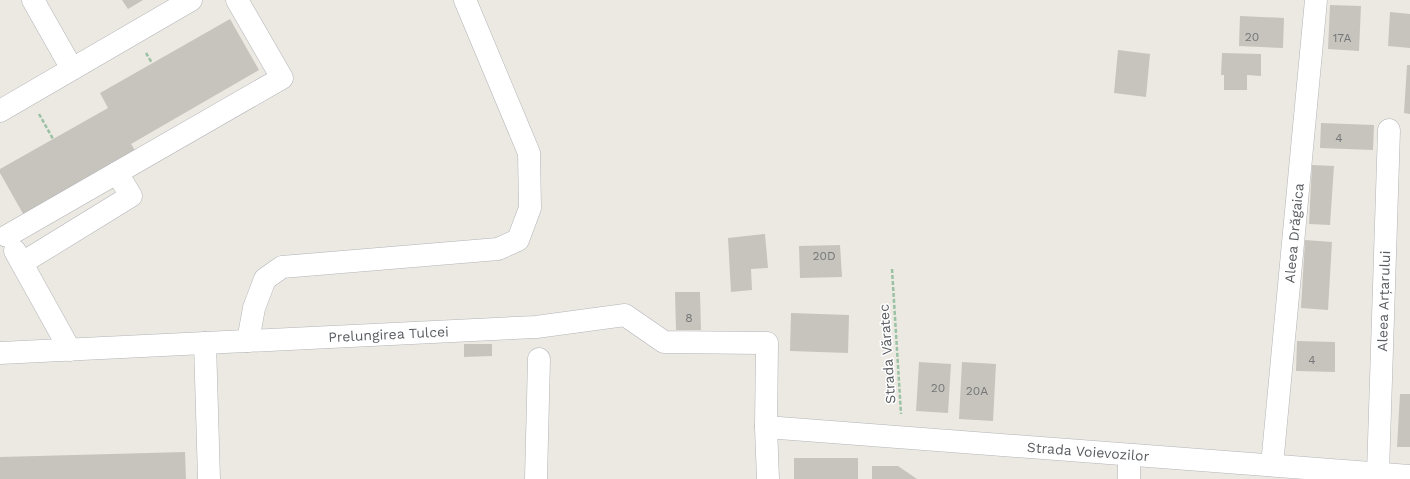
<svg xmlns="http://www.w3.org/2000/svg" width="1410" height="479" font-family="'Work Sans',sans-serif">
<rect width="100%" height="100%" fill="#ece9e2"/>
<path fill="#c7c4be" d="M 122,0 L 143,0 L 128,9 Z
M 1330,5 L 1361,6 L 1359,51 L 1328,49 Z
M 1390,12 L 1410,14 L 1410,48 L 1388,46 Z
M 1240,16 L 1284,18 L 1283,48 L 1239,46 Z
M 230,19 L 259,70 L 131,144 L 138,155 L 26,219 L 0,173 L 0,169 L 108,108 L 100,93 Z
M 1118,50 L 1150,54 L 1146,97 L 1114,93 Z
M 1222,53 L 1261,54 L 1261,76 L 1247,75 L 1247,90 L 1224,90 L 1224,75 L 1221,75 Z
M 1407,65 L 1410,65 L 1410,114 L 1404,113 Z
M 1321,123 L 1374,125 L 1373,150 L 1320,148 Z
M 1312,165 L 1334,166 L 1330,225 L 1309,224 Z
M 765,234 L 768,268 L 751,269 L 752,290 L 731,292 L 728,238 Z
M 1305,240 L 1332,242 L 1328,310 L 1301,308 Z
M 840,245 L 842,277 L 800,278 L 799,246 Z
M 675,292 L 700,292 L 701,330 L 676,330 Z
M 791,313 L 849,315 L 848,353 L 790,351 Z
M 1297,341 L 1335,342 L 1335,372 L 1296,371 Z
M 464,344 L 492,344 L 492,356 L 464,357 Z
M 919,362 L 951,364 L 948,413 L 916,411 Z
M 962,362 L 996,364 L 993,421 L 959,419 Z
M 1400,394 L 1410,394 L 1410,447 L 1397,447 Z
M 185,452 L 186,479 L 0,479 L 0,457 Z
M 794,458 L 858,458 L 858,479 L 794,479 Z
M 872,466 L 898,466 L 917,479 L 872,479 Z"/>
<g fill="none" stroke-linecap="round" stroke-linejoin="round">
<defs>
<g id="minor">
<path d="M 33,0 L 72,69"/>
<path d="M 0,111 L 191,0"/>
<path d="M 7,236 L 282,78 L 237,0"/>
<path d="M 15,251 L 70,350"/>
<path d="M 22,263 L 131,196 L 117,173"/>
<path d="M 248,341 L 254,308 L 265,279 L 282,267 L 498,249 L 518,240 L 530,208 L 529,153 L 465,0"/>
<path d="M 205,343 L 209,479"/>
<path id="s1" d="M 0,353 L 536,327 L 625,315 L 664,342 L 767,343 L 766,427 L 768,479"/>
<path id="s2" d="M 766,427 L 1410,476"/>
<path d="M 1129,455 L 1129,479"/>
<path id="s3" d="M 1272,465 L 1316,0"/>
<path id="s4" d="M 1378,473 L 1389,130"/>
<path d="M 536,479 L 539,359"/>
</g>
</defs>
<use href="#minor" stroke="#b2b4b8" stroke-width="23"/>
<path stroke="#99c2a4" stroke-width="2.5" stroke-dasharray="4 2" stroke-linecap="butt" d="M 146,53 L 152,63
M 39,114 L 53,139
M 892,269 L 901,414"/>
<use href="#minor" stroke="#fff" stroke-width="22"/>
</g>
<g text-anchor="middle" stroke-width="3" stroke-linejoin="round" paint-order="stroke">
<g font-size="12" fill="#757778">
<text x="1252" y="41">20</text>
<text x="1342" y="42">17A</text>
<text x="1339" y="142">4</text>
<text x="824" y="260">20D</text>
<text x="689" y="322">8</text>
<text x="1312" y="364">4</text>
<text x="938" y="392">20</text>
<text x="977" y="395">20A</text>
</g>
<g font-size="14" fill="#5a5d61" stroke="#fff">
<text dy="5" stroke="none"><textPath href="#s3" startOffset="233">Aleea Drăgaica</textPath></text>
<text dy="5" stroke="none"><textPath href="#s4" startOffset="172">Aleea Arțarului</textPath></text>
<text dy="5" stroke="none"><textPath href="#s1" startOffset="389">Prelungirea Tulcei</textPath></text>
<text transform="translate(887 354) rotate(-94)" y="5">Strada Văratec</text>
<text dy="5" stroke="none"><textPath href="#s2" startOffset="323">Strada Voievozilor</textPath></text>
</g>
</g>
</svg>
